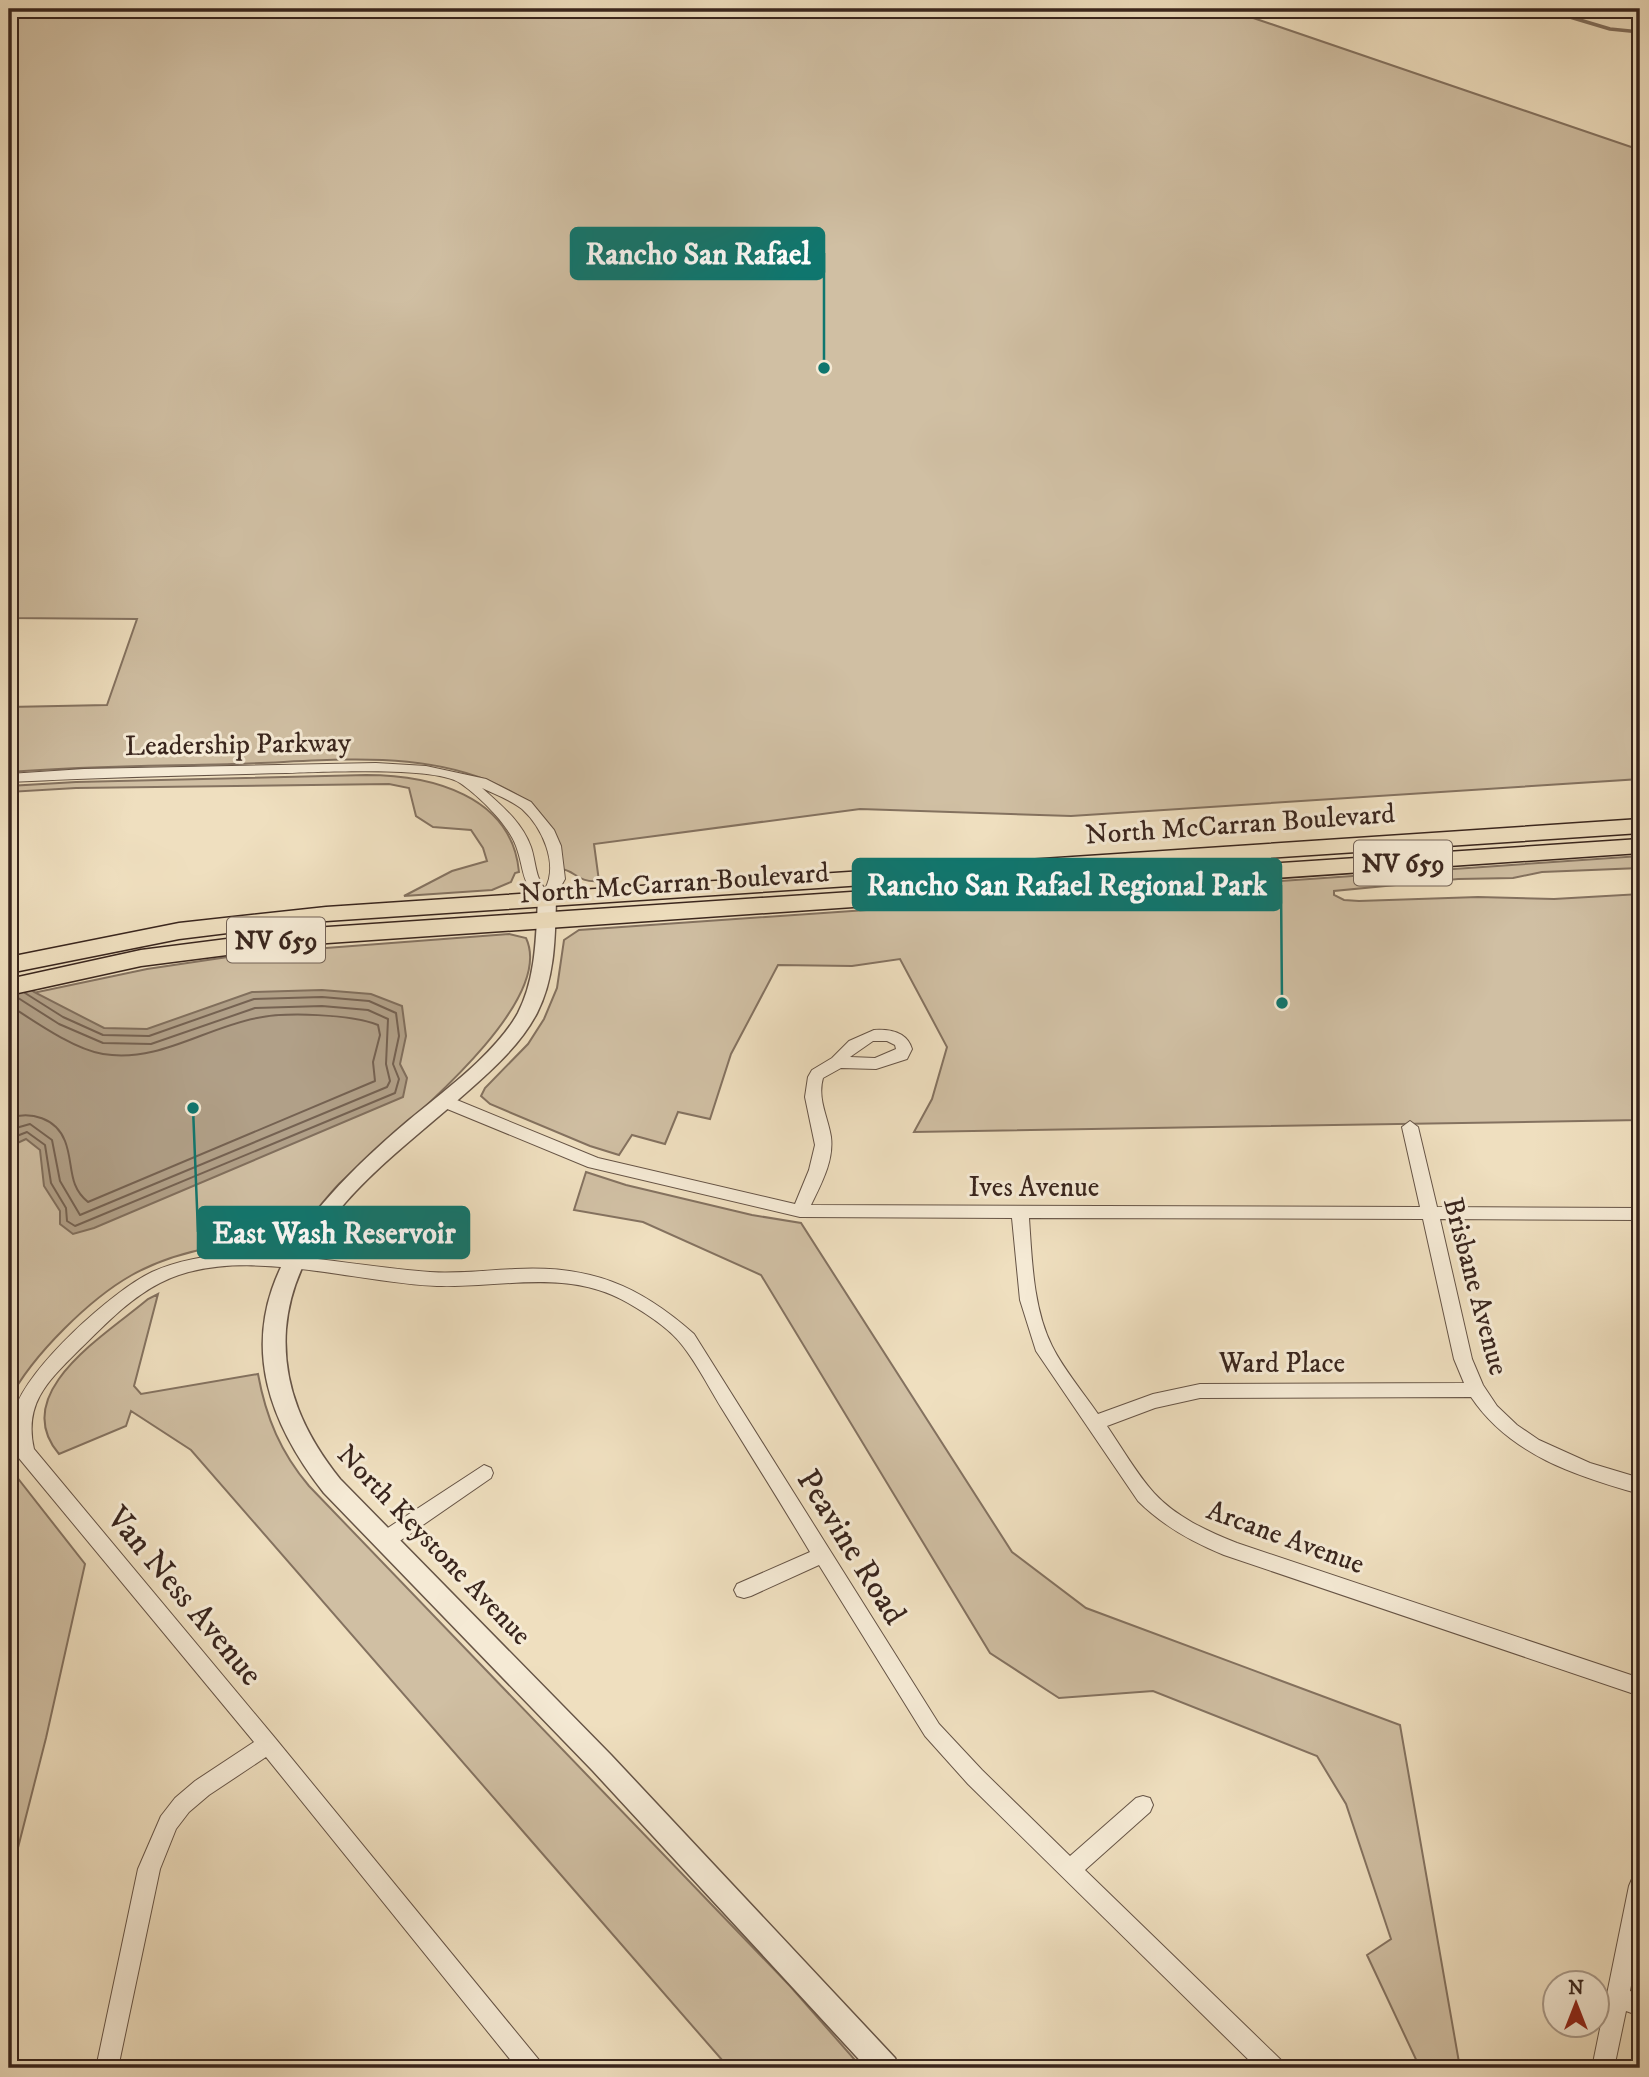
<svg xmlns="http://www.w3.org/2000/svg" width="1649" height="2077" font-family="'IM FELL DW Pica',serif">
<rect width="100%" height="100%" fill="#efdfbf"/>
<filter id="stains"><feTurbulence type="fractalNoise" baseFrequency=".00286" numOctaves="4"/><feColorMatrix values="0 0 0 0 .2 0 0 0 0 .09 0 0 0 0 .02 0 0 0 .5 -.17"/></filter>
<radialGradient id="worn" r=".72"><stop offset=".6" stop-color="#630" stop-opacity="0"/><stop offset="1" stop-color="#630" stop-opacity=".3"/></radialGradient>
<path fill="#d0bfa3" stroke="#847260" stroke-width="2" d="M 9,9 L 1227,9 L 1640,150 L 1640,779 L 1071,816 L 860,809 L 594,844 L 599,881 C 577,883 575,870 561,869 C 554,840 550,815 522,798 C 437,744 327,762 232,764 C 157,766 83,766 9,772 L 9,707 L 107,705 L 137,619 L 9,618 Z
M 366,775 C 430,775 512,795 519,872 L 515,873 L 511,882 L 492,890 L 404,896 L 452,871 L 487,861 L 483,848 L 471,830 L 433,827 L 416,816 L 409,788 L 389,784 L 76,788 L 9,792 L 9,786 L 76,782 Z
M 1640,856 L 1640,868 L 1542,872 L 1513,878 L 1458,879 L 1334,891 L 1334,895 L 1344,900 L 1359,901 L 1478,897 L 1554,899 L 1640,894 L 1640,1120 L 914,1132 L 932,1099 L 947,1047 L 900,959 L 852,966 L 778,965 L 731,1054 L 710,1119 L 678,1112 L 665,1144 L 632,1135 L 619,1155 L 590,1146 L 490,1104 L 481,1096 L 485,1088 L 528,1044 L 544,1019 L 557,988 L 564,940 L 579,930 Z
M 509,934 L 526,938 C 559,1008 385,1139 341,1182 C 328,1194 299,1234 288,1241 C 271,1251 235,1243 214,1247 C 148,1259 110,1283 64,1329 C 42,1351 23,1373 9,1400 L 9,998 L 147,969 L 248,954 Z
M 586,1172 L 626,1185 L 752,1215 L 801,1223 L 1012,1552 L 1086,1608 L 1400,1725 L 1460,2068 L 1420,2068 L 1367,1955 L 1391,1939 L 1346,1804 L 1317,1756 L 1153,1691 L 1059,1698 L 990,1653 L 761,1275 L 643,1222 L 574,1210 Z
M 158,1294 L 134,1386 L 141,1394 L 258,1374 C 266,1418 281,1453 309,1486 L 790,1986 L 862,2068 L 729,2068 L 191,1450 L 131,1411 L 126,1426 L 59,1454 C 7,1393 107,1334 148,1299 Z
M 9,1467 L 85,1564 L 46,1738 L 9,1883 Z"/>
<path fill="#b1a088" stroke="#816f5d" stroke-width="2" d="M 9,970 L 34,992 L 104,1028 L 147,1029 L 252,992 L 322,990 L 371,994 L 402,1006 L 406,1036 L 400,1064 L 407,1078 L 403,1097 L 94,1228 L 73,1234 L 60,1224 L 60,1211 L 44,1186 L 40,1150 L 26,1139 L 9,1147 Z"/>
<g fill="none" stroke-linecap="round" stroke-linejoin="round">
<path stroke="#756252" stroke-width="2" d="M 9,1005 C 34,1021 73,1049 103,1054 C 159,1063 204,1028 257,1018 C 286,1012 350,1014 378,1025 L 380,1035 L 373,1062 L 375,1081 L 88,1202 C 67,1185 74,1164 65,1141 C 56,1118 31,1111 9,1118
M 9,1130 L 30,1124 L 52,1140 L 60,1181 L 80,1215 L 387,1087 L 390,1081 L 386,1064 L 388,1019 L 368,1010 L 322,1006 L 255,1008 L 151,1044 L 103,1043 L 59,1024 L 15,996
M 9,1139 L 27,1132 L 45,1145 L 51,1183 L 66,1208 L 67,1221 L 75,1226 L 395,1093 L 399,1079 L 393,1064 L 399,1036 L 396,1013 L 369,1001 L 322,997 L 254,999 L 149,1036 L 103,1035 L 63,1017 L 25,993"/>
<path stroke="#816f5d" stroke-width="3.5" d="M 1543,9 L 1610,29 L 1640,32"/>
<defs>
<path id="minor" d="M 376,763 L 426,766 L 486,779 L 531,802 L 554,830 L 561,846 L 565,879 L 552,902 L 542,902 C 520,883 525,870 516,846 C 508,824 479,796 460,783 C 437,766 319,772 286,773 C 193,775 101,777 9,782 L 9,774 L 84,769 ZM 482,788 C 494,794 511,800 522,809 C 542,827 559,864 545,889 C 535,877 536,862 531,847 C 522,822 501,805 482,788 Z
M 874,1030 C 890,1029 907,1032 912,1049 L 907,1059 L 876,1069 L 841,1068 L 823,1078 C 817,1099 828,1117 831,1137 C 834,1161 821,1184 811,1205 L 1420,1207 L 1402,1127 L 1410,1121 L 1418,1127 L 1437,1207 L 1640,1208 L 1640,1220 L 1440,1219 L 1472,1359 L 1483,1385 L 1497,1406 L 1517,1425 L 1539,1440 L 1590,1463 L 1640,1478 L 1640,1494 C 1576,1476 1510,1455 1471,1397 L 1200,1398 L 1155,1408 L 1107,1426 C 1122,1448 1136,1473 1154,1493 C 1176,1517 1207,1531 1237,1543 L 1640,1678 L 1640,1696 L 1224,1555 C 1192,1542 1163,1526 1138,1501 L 1036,1351 L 1020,1300 L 1012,1218 L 800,1217 L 588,1167 L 440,1106 L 438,1102 L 446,1096 L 452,1098 L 598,1158 L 795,1204 L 809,1170 L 815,1145 L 805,1097 L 808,1077 L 812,1070 L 832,1058 L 849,1041 ZM 873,1041 L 887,1041 L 895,1045 L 896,1049 L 875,1058 L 850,1057 ZM 1029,1218 L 1423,1219 L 1454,1359 L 1464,1383 L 1200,1384 L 1153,1394 L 1098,1414 C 1083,1392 1064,1370 1052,1346 C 1033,1308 1032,1260 1029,1218 Z
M 235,1253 C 301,1254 365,1267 430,1272 C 459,1274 487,1270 515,1269 C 590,1265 639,1285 694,1334 L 939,1724 L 982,1770 L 1070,1856 L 1136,1798 L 1143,1796 L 1150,1798 L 1153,1805 L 1150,1812 L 1085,1870 L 1281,2060 L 1284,2068 L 1257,2068 L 968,1784 L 925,1736 L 819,1565 L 751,1596 L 744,1598 L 737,1596 L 734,1590 L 737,1584 L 810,1552 C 782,1505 753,1459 724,1412 C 710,1390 698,1365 682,1345 C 669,1328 647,1314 628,1303 C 568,1268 502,1288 437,1286 C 353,1283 238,1243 160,1283 C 127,1300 102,1328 75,1354 C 46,1383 24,1405 34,1449 L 275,1738 L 539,2060 L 542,2068 L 517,2068 L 266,1757 L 209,1795 L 189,1812 L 176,1829 L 160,1869 L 118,2068 L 96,2068 L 138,1869 L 161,1816 L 175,1798 L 195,1781 L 254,1742 L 18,1457 C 11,1443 10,1425 15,1410 C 27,1368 112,1291 152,1272 C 178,1260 206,1256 235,1253 Z
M 484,1465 L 491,1468 L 493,1473 L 491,1478 L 391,1547 L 384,1549 L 377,1547 L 374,1541 L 377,1535 Z
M 1640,1876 L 1640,1938 L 1630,1991 L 1640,1994 L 1640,2016 L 1626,2011 L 1614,2068 L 1592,2068 L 1629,1886 L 1632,1879 Z"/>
<path id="tertiary" d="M 547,893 L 556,899 C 555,937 555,978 537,1013 C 521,1044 493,1069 467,1092 C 393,1158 295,1222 286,1329 C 282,1387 305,1435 340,1479 L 611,1755 L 895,2058 L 899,2068 L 867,2068 L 593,1771 L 324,1493 C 202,1337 279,1230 409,1120 C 444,1091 496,1053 518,1013 C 536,978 536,937 538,899 Z"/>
<path id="primary" d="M 1640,819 L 1640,833 L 326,921 L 179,939 L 9,973 L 9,957 L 179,923 L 326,907 Z
M 1640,839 L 1640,853 L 313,944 L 141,966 L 9,995 L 9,979 L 141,950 L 313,928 Z"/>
</defs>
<use href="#minor" stroke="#665446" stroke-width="2"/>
<use href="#tertiary" stroke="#665446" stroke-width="3"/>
<use href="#primary" stroke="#39251d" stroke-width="3"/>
<use href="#minor" fill="#f5ead5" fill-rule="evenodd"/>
<use href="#tertiary" fill="#f5ead5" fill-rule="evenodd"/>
<use href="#primary" fill="#efdfbf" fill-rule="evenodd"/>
</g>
<g text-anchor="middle" stroke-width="6" stroke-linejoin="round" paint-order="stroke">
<g fill="#f5ead5" stroke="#716054" stroke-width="2">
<rect x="1354" y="840.5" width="98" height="45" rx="5"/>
<rect x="227" y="917.5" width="98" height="45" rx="5"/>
</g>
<g font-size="26" font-weight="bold" fill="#39251d">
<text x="1403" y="872">NV 659</text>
<text x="276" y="949">NV 659</text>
</g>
<g font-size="28" fill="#39251d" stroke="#f5ead5">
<text transform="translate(238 743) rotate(-1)" y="10">Leadership Parkway</text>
<text transform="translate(1240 823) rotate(-4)" y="10">North McCarran Boulevard</text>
<text transform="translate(674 882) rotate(-4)" y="10">North McCarran Boulevard</text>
<text x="1034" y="1196">Ives Avenue</text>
<text transform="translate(1477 1286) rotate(75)" y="10">Brisbane Avenue</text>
<text x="1282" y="1372">Ward Place</text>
<text transform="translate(1286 1536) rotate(20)" y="10">Arcane Avenue</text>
<text transform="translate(435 1544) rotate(46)" y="10">North Keystone Avenue</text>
</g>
<g font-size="33" fill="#39251d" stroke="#f5ead5">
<text transform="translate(853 1546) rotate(58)" y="12">Peavine Road</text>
<text transform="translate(186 1595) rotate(50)" y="12">Van Ness Avenue</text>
</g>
</g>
<path fill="none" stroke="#0f766e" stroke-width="2.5" d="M824 368L824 253M1282 1003L1281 885M193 1108L198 1232"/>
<g fill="#0f766e" stroke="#f5ead5" stroke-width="2.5">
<circle cx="824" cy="368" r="7"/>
<circle cx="1282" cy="1003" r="7"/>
<circle cx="193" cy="1108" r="7"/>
</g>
<g fill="#0f766e" stroke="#0f766e" stroke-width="2.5">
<rect x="571" y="228" width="253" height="51" rx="7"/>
<rect x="853" y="859" width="428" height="51" rx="7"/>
<rect x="198" y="1207" width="271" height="51" rx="7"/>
</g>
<g font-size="30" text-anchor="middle" font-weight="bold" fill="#fff">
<text x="698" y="264">Rancho San Rafael</text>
<text x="1067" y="895">Rancho San Rafael Regional Park</text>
<text x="334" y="1243">East Wash Reservoir</text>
</g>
<rect width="1649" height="2077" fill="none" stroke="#efdfbf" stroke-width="35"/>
<rect x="10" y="10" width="1628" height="2056" fill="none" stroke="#39251d" stroke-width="3.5"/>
<rect x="18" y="18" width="1614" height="2042" fill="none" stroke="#39251d" stroke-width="2"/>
<g transform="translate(1576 2004)"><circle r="33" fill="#f5ead5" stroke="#aa9b8b" stroke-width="2"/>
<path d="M0-5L12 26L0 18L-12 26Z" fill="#8f2418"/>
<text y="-10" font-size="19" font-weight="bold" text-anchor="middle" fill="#39251d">N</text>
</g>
<rect width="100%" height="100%" filter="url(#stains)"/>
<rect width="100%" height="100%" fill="url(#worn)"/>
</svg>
